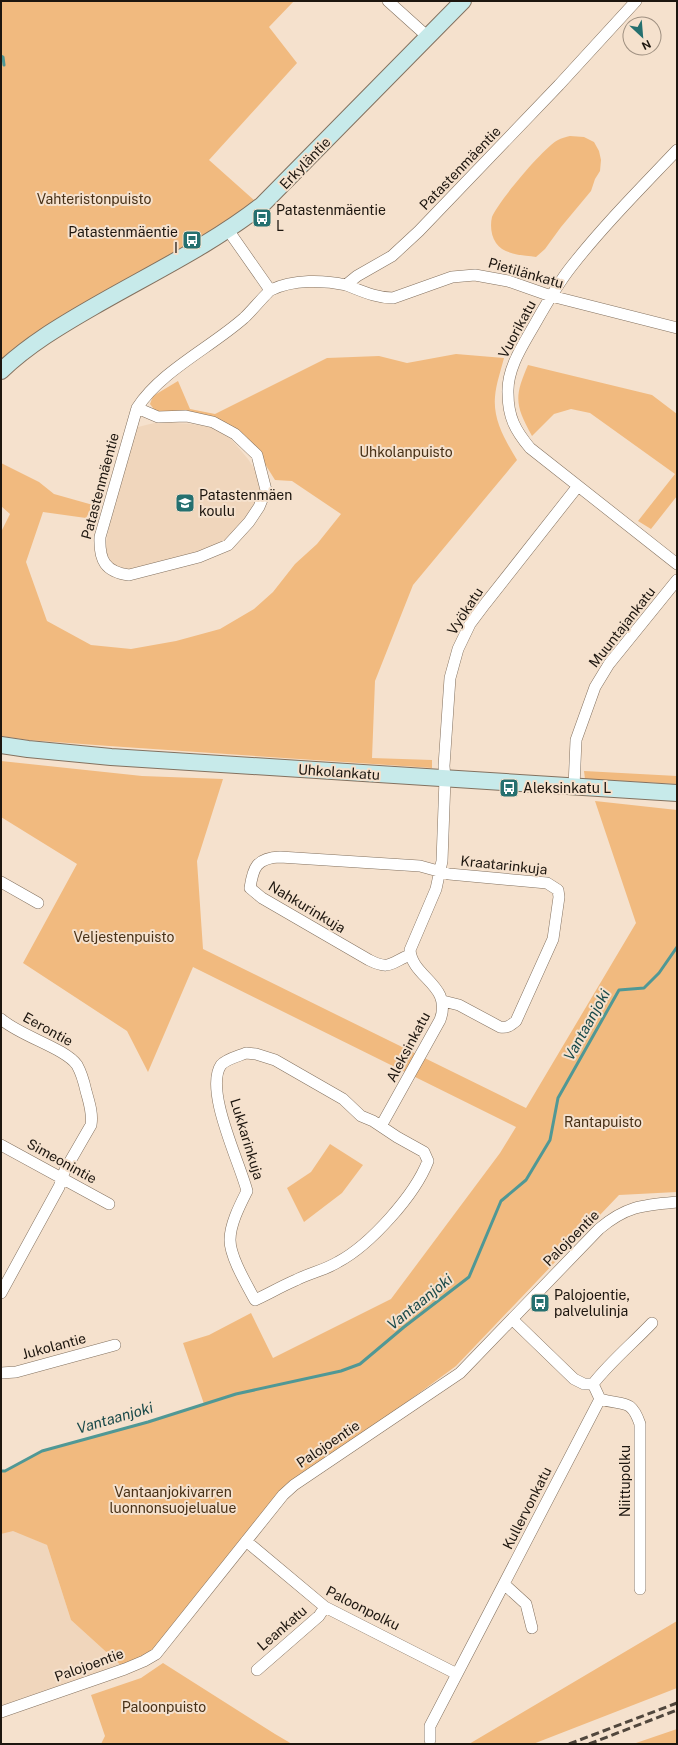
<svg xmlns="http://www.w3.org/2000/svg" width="678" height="1745" font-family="'Public Sans',sans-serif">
<rect width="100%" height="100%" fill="#f5e1cd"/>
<path fill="#f0d6bc" d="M 158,422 L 192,424 L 216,428 L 232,440 L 248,459 L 261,479 L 262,492 L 251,513 L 230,537 L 212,549 L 131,569 L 115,567 L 109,561 L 105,548 L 117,486 L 134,428 Z
M 13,1530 L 47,1545 L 71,1620 L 125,1669 L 1,1712 L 1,1534 Z"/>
<path fill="#f1ba7f" d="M 1,1 L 294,1 L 269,27 L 297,63 L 209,160 L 255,201 L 1,376 Z
M 570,136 L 584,137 L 594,142 L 599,151 L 601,160 L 600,171 L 595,179 L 591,191 L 561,227 L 545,249 L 536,257 C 523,255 504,255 496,243 C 491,236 490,225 492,217 C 497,203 545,146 558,140 C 561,138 566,137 570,136 Z
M 456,354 L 504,358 C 501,370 496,384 495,397 C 493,420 505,440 517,460 L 413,585 L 375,681 L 372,758 L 432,760 L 432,768 L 109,746 L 28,740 L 1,736 L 1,532 L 10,514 L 1,506 L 1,463 L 39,482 L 54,494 L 93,505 L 86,518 L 43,512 L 26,562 L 47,621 L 91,645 L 131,649 L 176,641 L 220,629 L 254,609 L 273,592 L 295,564 L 317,544 L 341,514 L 292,481 L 275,480 L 265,464 L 228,430 L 156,412 L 150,404 L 153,396 L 178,381 L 190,409 L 215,414 L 327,358 L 379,356 L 407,363 Z
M 528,365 L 652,395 L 677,414 L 677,496 L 651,529 L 638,521 L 675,474 L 590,413 L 571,409 L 554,414 L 532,436 C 515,405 514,397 528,365 Z
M 1,761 L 142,776 L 223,779 L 197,861 L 203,949 L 526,1108 L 636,923 L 595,801 L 677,810 L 677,1192 L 619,1195 L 456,1366 L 294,1485 L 167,1641 L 125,1669 L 71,1620 L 47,1545 L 13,1531 L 1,1534 L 1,1471 L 5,1471 L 42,1451 L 148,1422 L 204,1404 L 183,1343 L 209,1335 L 251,1313 L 273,1358 L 391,1299 L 500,1153 L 516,1127 L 193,967 L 148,1072 L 127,1031 L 23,963 L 77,864 L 1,817 Z
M 584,771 L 677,776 L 677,784 L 585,779 Z
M 330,1144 L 363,1165 L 342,1193 L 304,1222 L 287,1188 L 311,1172 Z
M 677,1621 L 677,1688 L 533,1744 L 469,1744 Z
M 163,1663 L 275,1734 L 292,1744 L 101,1744 L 105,1736 L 91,1695 L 141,1678 Z
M 677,1729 L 677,1744 L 633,1744 Z"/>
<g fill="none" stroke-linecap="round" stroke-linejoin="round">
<path stroke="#509895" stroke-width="3" d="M 1,56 L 3,57 L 4,65
M 1,1471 L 5,1471 L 42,1451 L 148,1422 L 236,1394 L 341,1371 L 360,1364 L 404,1327 L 469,1277 L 501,1201 L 526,1180 L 550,1140 L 558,1098 L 619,990 L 644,988 L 659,973 L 677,947"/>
<defs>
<path id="street" d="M 388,1 L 428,37
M 677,150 C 641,188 603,226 571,267 C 556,286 544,308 532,329 C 521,348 507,370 508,393 C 508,417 515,430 530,448 L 677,564
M 228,230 L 270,290
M 346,285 C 362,291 376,298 393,298 L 452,277 L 475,275 L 508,281 L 551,296 L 677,328
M 137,408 L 158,417 L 186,416 L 213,422 L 235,434 L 257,455 L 266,490 L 259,507 L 249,522 L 228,545 L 199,557 L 129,575 C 105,572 99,560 100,537 L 137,408 C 161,371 210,348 244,318 C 250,313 267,292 271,290 C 293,279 324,280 346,285 L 357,276 L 392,256 L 419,231 L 559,85 L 636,1
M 574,787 L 576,740 L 595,687 L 609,664 L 677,580
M 1,882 L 38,903
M 410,955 C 391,962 391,971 369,960 L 262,898 L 250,888 C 253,868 256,858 280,857 L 420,866 L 449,874 L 547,883 L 558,890 L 559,897 L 553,939 L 516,1021 C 510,1026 507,1028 500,1027 L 459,1005 L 443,1001
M 1,1019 C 20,1036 65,1048 77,1065 C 82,1074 84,1082 86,1091 C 89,1102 93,1113 91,1125 L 65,1170 L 59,1187 L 1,1293
M 246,1053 L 256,1054 L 275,1060 L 343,1099 L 361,1116 L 373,1121 L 397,1137 L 424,1152 L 428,1161 C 415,1195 370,1245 338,1262 C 325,1270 310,1273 296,1280 C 282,1286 268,1294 255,1300 C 247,1285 230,1257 230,1240 C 230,1224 240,1205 247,1191 C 240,1163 204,1090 221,1065 C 226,1059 239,1056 246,1053 Z
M 381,1126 L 440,1020 C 453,985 412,978 410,950 L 436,889 L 442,861 L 445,779 L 444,766 L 450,678 L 458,649 L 470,624 L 485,604 L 578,486
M 1,1145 L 109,1204
M 1,1373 L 16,1372 L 115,1345
M 593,1384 C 610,1362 632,1344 652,1323
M 600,1399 C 624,1406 631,1398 640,1424 L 640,1589
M 246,1541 L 325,1607 L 457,1674
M 504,1584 L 526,1604 L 532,1628
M 257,1670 L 319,1616 L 325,1607
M 1,1712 L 125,1669 L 144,1661 L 156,1654 L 283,1495 L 294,1485 L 460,1373 L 599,1229 C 626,1206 643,1205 677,1202
M 430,1740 L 430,1726 L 600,1399 L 593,1384 L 584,1384 L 574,1379 L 513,1320"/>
<path id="secondary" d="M 1,371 C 28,345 60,326 93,307 C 150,274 211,245 262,205 L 463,1
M 1,745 L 28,749 L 111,757 L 677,793"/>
</defs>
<use href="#street" stroke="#83715f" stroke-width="12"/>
<use href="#secondary" stroke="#83715f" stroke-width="18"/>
<use href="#street" stroke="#fff" stroke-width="11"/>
<use href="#secondary" stroke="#c7eaea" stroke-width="16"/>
<path stroke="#51473d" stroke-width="3" stroke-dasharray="8 4" stroke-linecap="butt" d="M 569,1744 L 677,1703
M 589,1744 L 677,1710"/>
</g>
<defs>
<symbol id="bus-square" viewBox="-11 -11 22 22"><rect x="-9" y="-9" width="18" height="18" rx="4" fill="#25706f" stroke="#f5e1cd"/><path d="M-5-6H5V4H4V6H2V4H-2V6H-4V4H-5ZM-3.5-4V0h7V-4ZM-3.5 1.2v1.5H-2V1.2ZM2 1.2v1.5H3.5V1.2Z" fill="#fff"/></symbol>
<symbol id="school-square" viewBox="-11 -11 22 22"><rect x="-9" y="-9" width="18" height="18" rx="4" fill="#25706f" stroke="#f5e1cd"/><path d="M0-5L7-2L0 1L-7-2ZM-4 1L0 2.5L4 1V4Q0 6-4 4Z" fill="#fff"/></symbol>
</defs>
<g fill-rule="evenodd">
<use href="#bus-square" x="251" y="207" width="22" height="22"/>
<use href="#bus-square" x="181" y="229" width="22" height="22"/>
<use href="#school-square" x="174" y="492" width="22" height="22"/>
<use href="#bus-square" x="498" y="777" width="22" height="22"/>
<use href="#bus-square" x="529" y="1292" width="22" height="22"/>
</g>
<g text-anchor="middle" stroke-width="4" stroke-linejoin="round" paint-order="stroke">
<g font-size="14" fill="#1d160f" stroke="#f5e1cd">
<text transform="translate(305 163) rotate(-46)" y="5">Erkyläntie</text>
<text transform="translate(460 168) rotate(-46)" y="5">Patastenmäentie</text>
<text transform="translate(526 273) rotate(16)" y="5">Pietilänkatu</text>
<text transform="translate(517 329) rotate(-62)" y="5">Vuorikatu</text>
<text transform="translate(100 486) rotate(-75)" y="5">Patastenmäentie</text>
<text transform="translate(465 611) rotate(-57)" y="5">Vyökatu</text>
<text transform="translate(622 627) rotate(-52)" y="5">Muuntajankatu</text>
<text transform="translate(339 772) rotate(4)" y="5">Uhkolankatu</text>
<text transform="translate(504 865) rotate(6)" y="5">Kraatarinkuja</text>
<text transform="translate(307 907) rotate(31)" y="5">Nahkurinkuja</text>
<text transform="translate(48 1029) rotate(29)" y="5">Eerontie</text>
<text transform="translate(408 1047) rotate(-62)" y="5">Aleksinkatu</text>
<text transform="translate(247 1139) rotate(73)" y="5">Lukkarinkuja</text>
<text transform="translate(62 1161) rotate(29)" y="5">Simeonintie</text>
<text transform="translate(571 1238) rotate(-45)" y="5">Palojoentie</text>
<text transform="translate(54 1346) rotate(-15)" y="5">Jukolantie</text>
<text transform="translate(328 1444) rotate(-34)" y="5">Palojoentie</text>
<text transform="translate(625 1481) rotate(-90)" y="5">Niittupolku</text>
<text transform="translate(527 1508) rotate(-63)" y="5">Kullervonkatu</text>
<text transform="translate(363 1608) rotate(27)" y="5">Paloonpolku</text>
<text transform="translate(282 1628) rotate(-41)" y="5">Leankatu</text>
<text transform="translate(89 1665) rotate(-20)" y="5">Palojoentie</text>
</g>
<g font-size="14" fill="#483117" stroke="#f5e1cd">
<text x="94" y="204">Vahteristonpuisto</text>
<text x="406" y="457">Uhkolanpuisto</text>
<text x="124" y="942">Veljestenpuisto</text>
<text x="603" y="1127">Rantapuisto</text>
<text x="173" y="1497">Vantaanjokivarren<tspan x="173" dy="16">luonnonsuojelualue</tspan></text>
<text x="164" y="1712">Paloonpuisto</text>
</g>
<g font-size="14" fill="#1d160f" stroke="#f5e1cd" text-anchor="start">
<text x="276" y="215">Patastenmäentie<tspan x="276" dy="16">L</tspan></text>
<text x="178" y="237" text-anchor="end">Patastenmäentie<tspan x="178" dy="16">I</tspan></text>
<text x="199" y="500">Patastenmäen<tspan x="199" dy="16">koulu</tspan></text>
<text x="523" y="793">Aleksinkatu L</text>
<text x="554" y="1300">Palojoentie,<tspan x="554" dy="16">palvelulinja</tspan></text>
</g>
<g font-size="15" font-style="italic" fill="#1a4a4a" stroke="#f5e1cd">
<text transform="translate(587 1025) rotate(-61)" y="5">Vantaanjoki</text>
<text transform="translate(420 1302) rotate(-39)" y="5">Vantaanjoki</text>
<text transform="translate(115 1418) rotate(-16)" y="5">Vantaanjoki</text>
</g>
</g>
<rect width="678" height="1745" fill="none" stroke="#1d160f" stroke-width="4"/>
<g transform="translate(642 36) rotate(154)"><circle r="19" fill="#f5e1cd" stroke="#9f9081"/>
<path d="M0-3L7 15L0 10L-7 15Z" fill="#25706f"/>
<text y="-6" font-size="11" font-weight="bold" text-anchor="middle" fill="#1d160f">N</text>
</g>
</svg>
